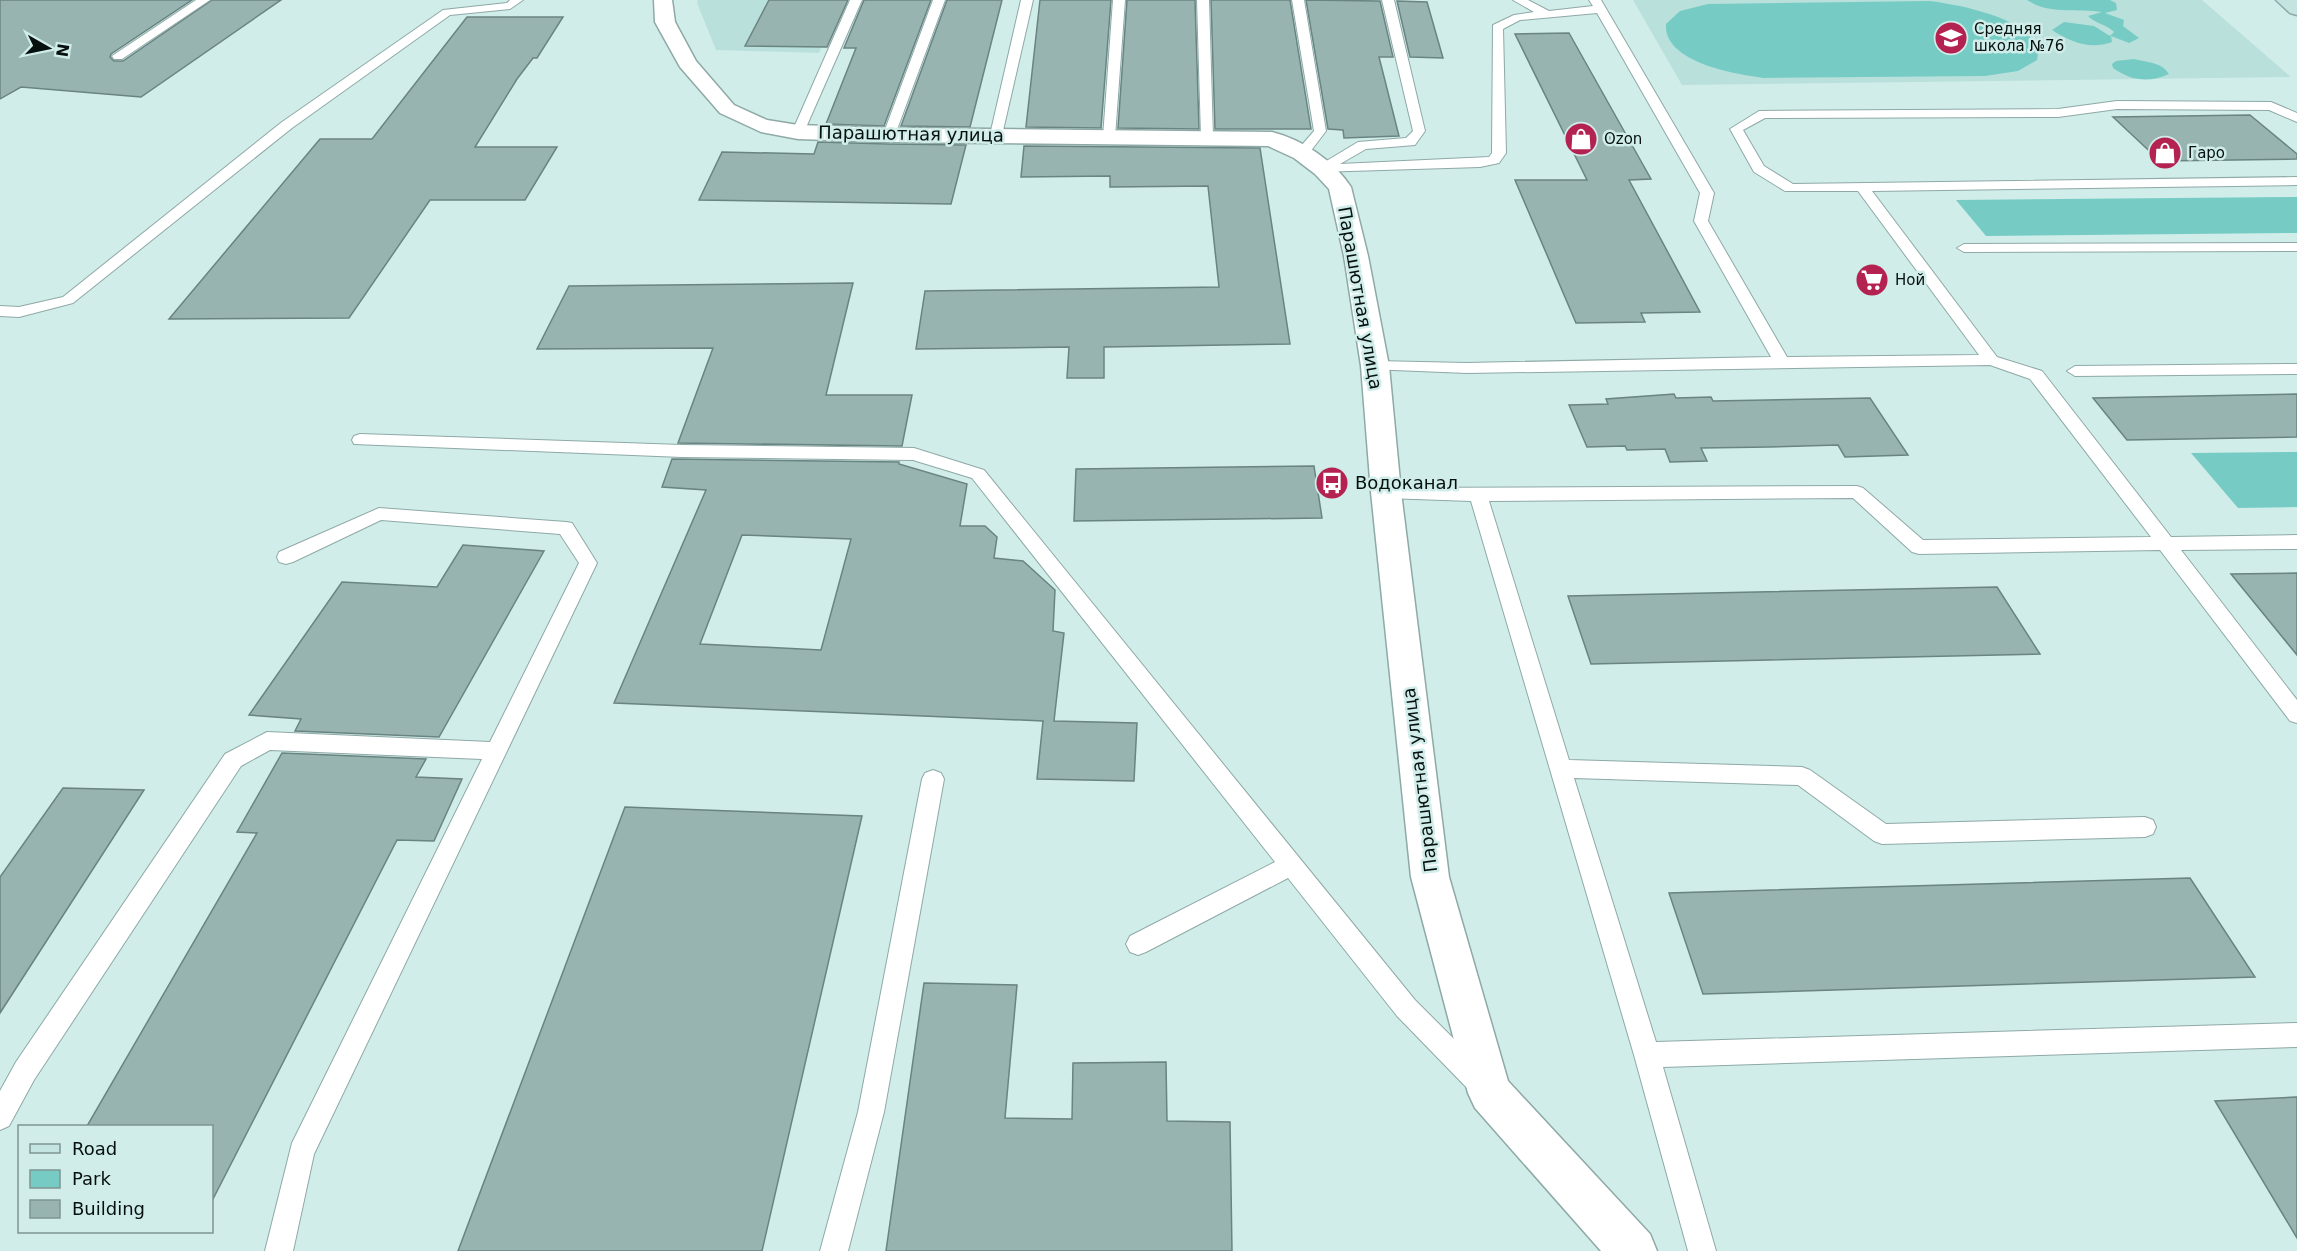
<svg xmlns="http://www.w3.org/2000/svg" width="2297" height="1251" font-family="'DejaVu Sans',sans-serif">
<rect width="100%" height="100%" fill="#d0edea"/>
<path fill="#bae0dc" d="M 698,0 L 842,0 L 819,53 L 716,50 L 697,3 Z
M 1633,0 L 2202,0 L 2291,77 L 1682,85 Z"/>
<path fill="#76ccc4" d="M 2027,0 L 2110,0 L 2116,3 L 2117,10 L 2105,13 L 2124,20 L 2123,26 L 2139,38 L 2129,43 L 2111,36 L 2112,42 C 2090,50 2070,42 2052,30 L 2064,22 L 2094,26 L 2110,36 L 2114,32 C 2106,24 2096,24 2088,16 L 2102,12 C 2075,8 2050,15 2027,0 Z
M 1929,1 C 1956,4 2047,20 2037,60 L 2018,71 L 1985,76 L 1763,78 C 1734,74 1663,62 1666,24 L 1680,11 L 1708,4 Z
M 2134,59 C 2146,62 2162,62 2169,74 C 2148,83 2132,81 2113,68 L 2112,64 L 2116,61 Z
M 2297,197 L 2297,233 L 1986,236 L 1956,200 Z
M 2297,452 L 2297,507 L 2238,508 L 2191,453 Z"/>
<path fill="#98b4b1" stroke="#698481" stroke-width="1.5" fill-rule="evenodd" d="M 0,0 L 192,0 L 111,54 L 110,57 L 114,61 L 123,61 L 212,0 L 281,0 L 141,97 L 21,87 L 0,99 Z
M 769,0 L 848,0 L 827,47 L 745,46 Z
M 864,0 L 931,0 L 884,126 L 826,124 L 856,48 L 844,48 Z
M 947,0 L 1002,0 L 970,127 L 901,126 Z
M 1040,0 L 1111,0 L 1101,128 L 1026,127 Z
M 1127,0 L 1195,0 L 1199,129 L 1118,128 Z
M 1211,0 L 1290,0 L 1311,129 L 1215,129 Z
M 1306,0 L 1380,1 L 1393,57 L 1379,57 L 1399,136 L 1344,138 L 1343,130 L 1328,129 Z
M 1397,1 L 1427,2 L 1443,58 L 1410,57 Z
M 467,17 L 563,17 L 537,58 L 533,58 L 517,79 L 475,147 L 557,147 L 525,200 L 430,200 L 349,318 L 169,319 L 320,139 L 372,139 Z
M 1569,33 L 1651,179 L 1629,180 L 1700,312 L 1641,313 L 1645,322 L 1576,323 L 1515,180 L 1587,180 L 1515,34 Z
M 2250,115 L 2297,154 L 2297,159 L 2160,161 L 2113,117 Z
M 818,142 L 889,144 L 966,145 L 951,204 L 699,200 L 722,152 L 814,154 Z
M 1024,146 L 1260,148 L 1290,344 L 1104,347 L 1104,378 L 1067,378 L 1069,347 L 916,349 L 925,291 L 1219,287 L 1208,186 L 1110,187 L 1110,176 L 1021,177 Z
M 853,283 L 826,395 L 912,395 L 902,446 L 678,443 L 713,348 L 537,349 L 569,286 Z
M 1674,394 L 1676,398 L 1711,397 L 1713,401 L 1870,398 L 1908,455 L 1845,457 L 1838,445 L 1769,447 L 1701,448 L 1707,461 L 1670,462 L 1665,449 L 1627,450 L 1625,446 L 1587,447 L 1569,405 L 1608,404 L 1606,399 Z
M 2297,394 L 2297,437 L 2127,440 L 2093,398 Z
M 672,459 L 899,462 L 899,464 L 967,484 L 960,526 L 985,526 L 997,537 L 994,558 L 1023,561 L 1055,590 L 1053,631 L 1064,633 L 1054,721 L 1137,723 L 1134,781 L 1037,779 L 1043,721 L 614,703 L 706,490 L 662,487 ZM 742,535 L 851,539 L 821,650 L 700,644 Z
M 1314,466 L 1322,518 L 1074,521 L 1076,469 Z
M 463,545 L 544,551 L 439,737 L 295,731 L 301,719 L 249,715 L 342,582 L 437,587 Z
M 2297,573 L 2297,655 L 2231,574 Z
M 1997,587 L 2040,654 L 1591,664 L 1568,596 Z
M 282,753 L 426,759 L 416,777 L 462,779 L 434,841 L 397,840 L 212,1201 L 212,1126 L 87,1126 L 257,833 L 237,832 Z
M 63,788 L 144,790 L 0,1013 L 0,877 Z
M 625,807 L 862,816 L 762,1251 L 458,1251 Z
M 2190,878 L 2255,977 L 1703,994 L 1669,893 Z
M 924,983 L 1017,985 L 1005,1118 L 1072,1119 L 1073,1063 L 1166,1062 L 1167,1121 L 1230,1122 L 1232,1251 L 886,1251 Z
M 2297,1097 L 2297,1238 L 2215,1101 Z"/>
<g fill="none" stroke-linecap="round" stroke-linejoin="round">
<defs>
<path id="lane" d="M 196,0 L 210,0 L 122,59 L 114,59 L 112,56 Z
M 510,0 L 523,0 L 510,9 L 450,15 L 292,128 L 73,303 L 19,317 L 0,316 L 0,306 L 19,307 L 63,297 L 282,122 L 443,10 L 507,3 Z
M 850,0 L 862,0 L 804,132 L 803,135 L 793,135 L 792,132 Z
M 933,0 L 945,0 L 895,135 L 894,138 L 884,138 L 883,135 Z
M 1021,0 L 1033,0 L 1002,135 L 996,139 L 990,135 Z
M 1113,0 L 1125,0 L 1115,137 L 1109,141 L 1103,137 Z
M 1197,0 L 1209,0 L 1213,137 L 1207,141 L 1201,137 Z
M 1292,0 L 1304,0 L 1326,131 L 1307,156 L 1302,157 L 1295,153 L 1314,131 Z
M 1382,0 L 1394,0 L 1425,131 L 1415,145 L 1366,149 L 1340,164 L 1489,157 L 1492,153 L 1493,25 L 1514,15 L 1534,12 L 1513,0 L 1528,0 L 1549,11 L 1593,6 L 1589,0 L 1601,0 L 1714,193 L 1708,221 L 1787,357 L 1979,355 L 1858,191 L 1785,191 L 1754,172 L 1730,129 L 1759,111 L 2058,109 L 2117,101 L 2271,102 L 2297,113 L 2297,122 L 2269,110 L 2117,109 L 2058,117 L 1765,118 L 1743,130 L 1764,166 L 1793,184 L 2297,177 L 2297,185 L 1872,191 L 1997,357 L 2042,371 L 2171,537 L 2297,535 L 2297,549 L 2181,550 L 2297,700 L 2297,723 L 2290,721 L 2160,550 L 1919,554 L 1912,552 L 1853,498 L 1489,501 L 1569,760 L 1802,767 L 1810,770 L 1886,824 L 2145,817 L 2153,820 L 2156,827 L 2153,834 L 2145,837 L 1882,844 L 1874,841 L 1798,785 L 1574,778 L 1656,1042 L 2297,1023 L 2297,1047 L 1663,1067 L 1716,1251 L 1688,1251 L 1634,1055 L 1471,501 L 1386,498 L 1380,496 L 1377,492 L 1380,488 L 1857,486 L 1863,488 L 1923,540 L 2151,537 L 2030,379 L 1990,365 L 1467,373 L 1369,369 L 1367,366 L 1369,363 L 1375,361 L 1467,363 L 1771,357 L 1694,221 L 1700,193 L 1597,13 L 1520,20 L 1503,29 L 1506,153 L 1499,163 L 1480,167 L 1318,172 L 1316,169 L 1318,166 L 1358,142 L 1406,138 L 1413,131 Z
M 2297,243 L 2297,251 L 1964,252 L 1957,248 L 1964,244 Z
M 2297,364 L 2297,374 L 2075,376 L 2067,371 L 2075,366 Z
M 360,434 L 682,445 L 914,448 L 984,470 L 1415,1000 L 1486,1071 L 1490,1080 L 1486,1089 L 1477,1093 L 1468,1089 L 1397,1016 L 1288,878 L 1146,952 L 1138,955 L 1130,952 L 1126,944 L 1130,936 L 1275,862 L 972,478 L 913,460 L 682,457 L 354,444 L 352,440 L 354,436 Z
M 379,508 L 566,522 L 572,523 L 597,563 L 314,1154 L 293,1251 L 265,1251 L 292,1143 L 482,759 L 270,750 L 241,766 L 34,1080 L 9,1126 L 0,1130 L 0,1091 L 16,1062 L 225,754 L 267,732 L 490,742 L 579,563 L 560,534 L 381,520 L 293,562 L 286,564 L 279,562 L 277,557 L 279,552 Z
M 933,770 L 941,773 L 944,779 L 884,1112 L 848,1251 L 820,1251 L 858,1112 L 922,779 L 925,773 Z"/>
<path id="street" d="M 654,0 L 672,0 L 675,22 L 696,61 L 734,105 L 767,120 L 798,125 L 889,128 L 1272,132 C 1303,140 1334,161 1351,187 L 1368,256 L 1389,366 L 1401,492 L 1449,877 L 1508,1081 L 1650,1234 L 1657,1251 L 1601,1251 L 1475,1108 L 1468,1093 L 1411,877 L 1371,492 L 1361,366 L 1344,256 L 1329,189 L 1315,174 L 1294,158 L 1268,146 L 889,142 L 798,139 L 761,132 L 720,113 L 680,67 L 655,22 Z"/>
<path id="secondary" d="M 2276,0 L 2297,0 L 2297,15 L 2290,13 Z"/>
</defs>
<use href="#lane" stroke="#8ea9a6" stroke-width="2"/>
<use href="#street" stroke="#8ea9a6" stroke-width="3"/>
<use href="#secondary" stroke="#8ea9a6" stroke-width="3"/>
<use href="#lane" fill="#fff" fill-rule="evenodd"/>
<use href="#street" fill="#fff" fill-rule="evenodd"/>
<use href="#secondary" fill="#c4e4e2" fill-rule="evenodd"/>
</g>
<defs>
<symbol id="school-disc" viewBox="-11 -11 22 22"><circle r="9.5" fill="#b32251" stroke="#d0edea"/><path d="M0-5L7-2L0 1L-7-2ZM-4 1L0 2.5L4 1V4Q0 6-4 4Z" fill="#fff"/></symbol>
<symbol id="shop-disc" viewBox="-11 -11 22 22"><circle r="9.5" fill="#b32251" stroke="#d0edea"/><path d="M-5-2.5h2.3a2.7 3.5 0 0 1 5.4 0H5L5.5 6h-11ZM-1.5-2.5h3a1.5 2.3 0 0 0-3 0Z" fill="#fff"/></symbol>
<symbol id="supermarket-disc" viewBox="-11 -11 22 22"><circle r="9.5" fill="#b32251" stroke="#d0edea"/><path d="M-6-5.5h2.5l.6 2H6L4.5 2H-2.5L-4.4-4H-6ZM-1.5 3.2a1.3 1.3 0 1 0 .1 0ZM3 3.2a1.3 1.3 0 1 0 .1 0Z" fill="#fff"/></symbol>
<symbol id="bus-disc" viewBox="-11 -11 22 22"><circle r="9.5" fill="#b32251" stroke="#d0edea"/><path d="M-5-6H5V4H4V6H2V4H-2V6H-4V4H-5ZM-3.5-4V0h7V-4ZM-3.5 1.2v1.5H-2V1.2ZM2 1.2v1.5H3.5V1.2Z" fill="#fff"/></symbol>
</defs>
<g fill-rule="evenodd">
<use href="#school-disc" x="1932" y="19" width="38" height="38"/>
<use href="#shop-disc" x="1562" y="120" width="38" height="38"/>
<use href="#shop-disc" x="2146" y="134" width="38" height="38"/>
<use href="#supermarket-disc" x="1853" y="261" width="38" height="38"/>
<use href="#bus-disc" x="1313" y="464" width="38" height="38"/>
</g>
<g text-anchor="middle" stroke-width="5" stroke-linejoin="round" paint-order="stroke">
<g font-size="15" fill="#06100f" stroke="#d0edea" text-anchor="start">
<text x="1974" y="34">Средняя<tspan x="1974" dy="17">школа №76</tspan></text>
<text x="1604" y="144">Ozon</text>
<text x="2188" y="158">Гаро</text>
<text x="1895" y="285">Ной</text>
</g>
<g font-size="18" fill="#06100f" stroke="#d0edea">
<text transform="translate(911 134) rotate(1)" y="6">Парашютная улица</text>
<text transform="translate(1360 298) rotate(80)" y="6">Парашютная улица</text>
<text transform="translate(1420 780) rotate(-97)" y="6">Парашютная улица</text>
</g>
<g font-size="18" fill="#06100f" stroke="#d0edea" text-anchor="start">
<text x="1355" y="489">Водоканал</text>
</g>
</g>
<rect x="18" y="1125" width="195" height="108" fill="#d0edea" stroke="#7f9592" stroke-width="1.5"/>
<rect x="30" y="1144" width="30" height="9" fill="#c4e4e2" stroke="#7f9592" stroke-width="1.5"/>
<text x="72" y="1155" font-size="18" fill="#06100f">Road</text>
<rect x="30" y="1170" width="30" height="18" fill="#76ccc4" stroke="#7f9592" stroke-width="1.5"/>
<text x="72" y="1185" font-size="18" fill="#06100f">Park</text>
<rect x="30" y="1200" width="30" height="18" fill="#98b4b1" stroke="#7f9592" stroke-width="1.5"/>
<text x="72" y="1215" font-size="18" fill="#06100f">Building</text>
<g transform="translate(48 48) rotate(99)" stroke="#d0edea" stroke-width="4.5" paint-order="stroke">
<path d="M0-4.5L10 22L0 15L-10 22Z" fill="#06100f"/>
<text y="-9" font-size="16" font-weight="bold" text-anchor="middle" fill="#06100f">N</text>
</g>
</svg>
